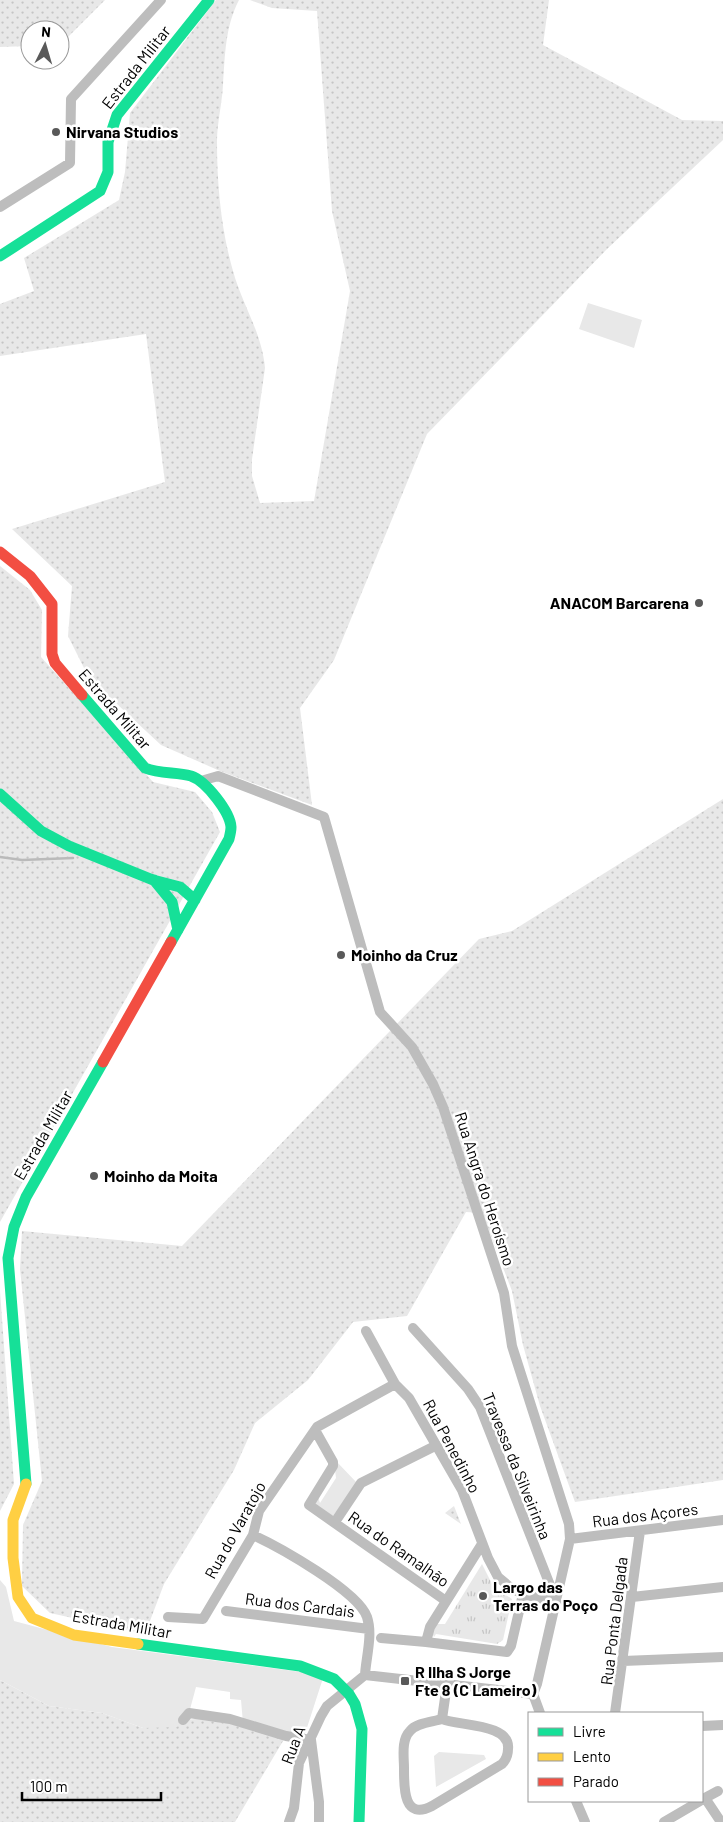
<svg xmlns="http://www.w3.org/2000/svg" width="723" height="1822" font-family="Barlow,sans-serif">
<defs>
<pattern id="grass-dots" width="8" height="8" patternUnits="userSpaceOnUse" patternTransform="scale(1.25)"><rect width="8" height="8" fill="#e8e8e8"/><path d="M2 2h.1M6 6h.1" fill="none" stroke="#c5c5c5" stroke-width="1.8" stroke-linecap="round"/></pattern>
<pattern id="park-tufts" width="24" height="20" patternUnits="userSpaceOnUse" patternTransform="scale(1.25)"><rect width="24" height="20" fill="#e8e8e8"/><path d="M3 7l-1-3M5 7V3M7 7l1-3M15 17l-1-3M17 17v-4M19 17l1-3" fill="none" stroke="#c5c5c5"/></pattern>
</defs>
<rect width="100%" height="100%" fill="#fff"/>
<path fill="url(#grass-dots)" d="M 0,0 L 105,0 L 60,45 L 60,30 L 30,30 L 30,46 L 0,47 Z
M 216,0 L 239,0 C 225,27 225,56 223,85 C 222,104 217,123 217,142 C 217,185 221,229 233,271 C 242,304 262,333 265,368 L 252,459 L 252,476 L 260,503 L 314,501 L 350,291 L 332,211 L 317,11 L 272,8 L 250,0 L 549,0 L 543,45 L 682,120 L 723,121 L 723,140 L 607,249 L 427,434 L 334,660 L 300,708 L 312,805 L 220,771 L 161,745 L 89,678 L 68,636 L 72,586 L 12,529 L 165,482 L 146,334 L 0,356 L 0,304 L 34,291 L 24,258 L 119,200 L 125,172 L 130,113 Z
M 0,566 L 30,590 L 42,610 L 41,657 L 153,782 L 195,792 L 212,812 L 220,832 L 0,1222 Z
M 723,799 L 723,1480 L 575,1502 L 540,1406 L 523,1345 L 512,1291 L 482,1213 L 466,1212 L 407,1316 L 353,1322 L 308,1380 L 255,1423 L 234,1470 L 164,1584 L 145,1634 L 50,1613 L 22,1586 L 23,1525 L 42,1481 L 20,1269 L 22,1231 L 182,1246 L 479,939 L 512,931 Z
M 0,1291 L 14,1484 L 0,1511 Z
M 454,1506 L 461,1524 L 445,1513 Z
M 0,1680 L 49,1706 L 102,1713 L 143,1728 L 183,1720 L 221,1717 L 286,1736 L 235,1822 L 0,1822 Z"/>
<path fill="url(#park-tufts)" d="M 482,1564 L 493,1586 L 512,1599 L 503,1640 L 497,1644 L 436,1634 L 434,1637 L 432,1633 L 436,1624 L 445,1624 Z"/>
<path fill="#e8e8e8" d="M 588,303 L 642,320 L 634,348 L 579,329 Z
M 337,1462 L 357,1483 L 333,1516 L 315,1505 L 318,1497 L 320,1503 L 336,1478 L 335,1470 Z
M 0,1580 L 6,1587 L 14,1621 L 112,1647 L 324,1675 L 303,1740 L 243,1723 L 241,1700 L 230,1699 L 230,1692 L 196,1687 L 189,1713 L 177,1727 L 143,1728 L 102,1713 L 49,1706 L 0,1680 Z
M 439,1752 L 484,1755 L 486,1759 L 436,1787 L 434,1756 Z"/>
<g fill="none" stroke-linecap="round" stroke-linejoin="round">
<path stroke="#bababa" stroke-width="2.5" d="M 0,857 L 22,860 L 73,858"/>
<path stroke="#bdbdbd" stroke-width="10" d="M 0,207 L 70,163 L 71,99 L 161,0
M 201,781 L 218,776 L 324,817 L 380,1012 L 412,1047 L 433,1084 L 443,1107 L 504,1293 L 512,1346 L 569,1524 L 570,1539 L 537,1684 L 533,1694 L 540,1713
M 413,1328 L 468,1389 L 480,1407 L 557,1603
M 366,1331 L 395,1384 L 409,1398 L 462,1490 L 488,1558 L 498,1577 L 511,1588 L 523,1594 L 557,1603
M 315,1430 L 333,1462 L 333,1466 L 309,1505 L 446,1601
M 335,1522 L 361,1483 L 437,1445
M 253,1535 C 279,1547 358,1591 367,1617 C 373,1635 366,1657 365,1675
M 570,1539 L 723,1520
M 482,1544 L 430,1627 L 426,1642 L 507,1652 L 511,1646 L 523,1594
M 632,1597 L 723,1587
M 226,1611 L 369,1629
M 168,1617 L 203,1619 L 253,1535 L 259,1511 L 317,1427 L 395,1384
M 381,1638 L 426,1642
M 623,1661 L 723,1657
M 615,1713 L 640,1531
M 442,1719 C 458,1726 511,1723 508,1749 C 508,1755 506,1760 502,1764 L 432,1806 C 403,1821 404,1787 404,1768 C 404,1757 401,1740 410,1731 C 416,1723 432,1722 442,1719 Z
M 442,1719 L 447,1684
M 183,1720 L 189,1713 L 230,1719 L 286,1736 L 311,1740 L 319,1802 L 319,1822
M 702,1726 L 723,1725
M 705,1798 L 718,1791
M 702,1800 L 705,1798 L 721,1822
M 576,1801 L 585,1822
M 289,1822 L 294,1808 L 299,1763 L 321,1716 L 327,1706 L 365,1675 L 533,1694
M 664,1822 L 700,1801"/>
<path stroke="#16e098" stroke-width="11" d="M 0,256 L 100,191 L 108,172 L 108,142 L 117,115 L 209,0
M 82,695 L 145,768 C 160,774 176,772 191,776 C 206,781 230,812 231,827 C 231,831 230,835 229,839 L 171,942
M 0,794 L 41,831 L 69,846 L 153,880 L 180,887 L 195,900
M 154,880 L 172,902 L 178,930
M 26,1484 L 8,1258 L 14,1227 L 26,1197 L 103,1062
M 138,1644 L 300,1666 L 334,1679 L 349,1694 L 355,1704 L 362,1729 L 359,1822"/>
<path stroke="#ffcf43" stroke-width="11" d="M 26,1484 L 13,1520 L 13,1558 L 18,1597 L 32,1618 L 74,1635 L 138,1644"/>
<path stroke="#f24e42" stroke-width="11" d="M 0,552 L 30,576 L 52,604 L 52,654 L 55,663 L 82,695
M 103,1062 L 171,942"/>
</g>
<g fill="#595959" stroke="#fff" stroke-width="2">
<circle cx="56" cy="132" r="5"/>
<circle cx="699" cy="603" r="5"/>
<circle cx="341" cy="955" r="5"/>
<circle cx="94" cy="1176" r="5"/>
<circle cx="483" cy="1596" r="5"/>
<rect x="400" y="1676" width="10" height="10" rx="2.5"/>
</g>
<g text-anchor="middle" stroke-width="5" stroke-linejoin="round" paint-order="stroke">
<g font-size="16" fill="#000" stroke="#fff">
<text transform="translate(136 67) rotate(-52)" y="6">Estrada Militar</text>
<text transform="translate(115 709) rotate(49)" y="6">Estrada Militar</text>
<text transform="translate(43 1135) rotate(-60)" y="6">Estrada Militar</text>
<text transform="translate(485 1189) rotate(72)" y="6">Rua Angra do Heroísmo</text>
<text transform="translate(452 1446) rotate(62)" y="6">Rua Penedinho</text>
<text transform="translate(517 1466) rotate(68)" y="6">Travessa da Silveirinha</text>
<text transform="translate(645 1515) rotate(-7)" y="6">Rua dos Açores</text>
<text transform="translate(235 1530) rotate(-61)" y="6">Rua do Varatojo</text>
<text transform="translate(399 1549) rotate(35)" y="6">Rua do Ramalhão</text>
<text transform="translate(300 1605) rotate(7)" y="6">Rua dos Cardais</text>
<text transform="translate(614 1621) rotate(-83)" y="6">Rua Ponta Delgada</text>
<text transform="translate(122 1624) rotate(10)" y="6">Estrada Militar</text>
<text transform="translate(293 1745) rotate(-69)" y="6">Rua A</text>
</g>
<g font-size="16" font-weight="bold" fill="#000" stroke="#fff" text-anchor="start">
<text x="66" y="138">Nirvana Studios</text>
<text x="689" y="609" text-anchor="end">ANACOM Barcarena</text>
<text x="351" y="961">Moinho da Cruz</text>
<text x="104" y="1182">Moinho da Moita</text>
<text x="493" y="1593">Largo das<tspan x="493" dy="18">Terras do Poço</tspan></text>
<text x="415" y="1678">R Ilha S Jorge<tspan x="415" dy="18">Fte 8 (C Lameiro)</tspan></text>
</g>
</g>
<rect x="528" y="1712" width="175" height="90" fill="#ffffff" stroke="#999999"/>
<rect x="538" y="1728" width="25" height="8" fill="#16e098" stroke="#999999"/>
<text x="573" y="1737" font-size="15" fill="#000000">Livre</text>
<rect x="538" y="1753" width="25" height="8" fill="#ffcf43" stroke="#999999"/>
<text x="573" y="1762" font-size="15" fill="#000000">Lento</text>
<rect x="538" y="1778" width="25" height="8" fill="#f24e42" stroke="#999999"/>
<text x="573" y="1787" font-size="15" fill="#000000">Parado</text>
<g transform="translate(45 45) rotate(5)"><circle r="24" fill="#ffffff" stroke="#999999"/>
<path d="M0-4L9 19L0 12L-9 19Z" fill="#595959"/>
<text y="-8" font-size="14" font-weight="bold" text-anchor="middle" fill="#000000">N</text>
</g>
<path d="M22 1792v8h139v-8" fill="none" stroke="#000000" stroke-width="2.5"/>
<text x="30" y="1792" font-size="15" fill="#000000" stroke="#ffffff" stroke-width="4" paint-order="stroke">100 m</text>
</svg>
